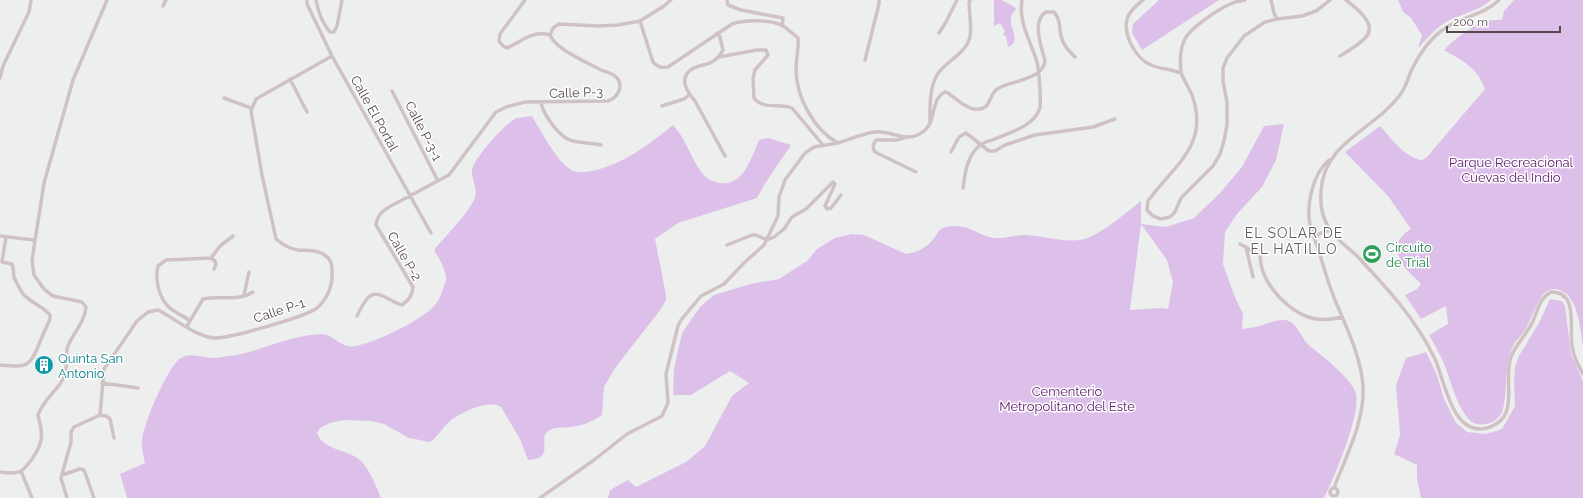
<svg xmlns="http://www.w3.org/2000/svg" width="1583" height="498" font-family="Raleway,sans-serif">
<rect width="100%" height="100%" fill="#edefee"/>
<path fill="#ddc0e9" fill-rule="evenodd" d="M 994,0 L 1002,0 L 1016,8 C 1015,12 1012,13 1011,17 C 1009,27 1022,42 1008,47 L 1006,36 L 1003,35 L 1005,31 L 1000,23 L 994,26 Z
M 1159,0 L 1219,0 L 1142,50 L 1132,33 L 1133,24 Z
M 1398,0 L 1491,0 C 1478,12 1458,14 1443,24 C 1434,30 1426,40 1418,48 L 1422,35 L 1411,18 L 1403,12 Z
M 1514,0 L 1583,0 L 1583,346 C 1580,328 1578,290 1554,289 C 1550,289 1544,292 1542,296 C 1536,305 1532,317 1527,326 C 1525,332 1520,336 1516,341 C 1513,345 1511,352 1509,357 C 1505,372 1507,404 1501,414 C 1496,422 1486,426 1477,424 C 1460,421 1450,378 1444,364 C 1440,354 1434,344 1429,335 L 1448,324 L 1446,306 L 1421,319 L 1405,295 L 1417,289 L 1421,284 L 1405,268 L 1394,247 L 1405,233 L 1411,229 L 1388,196 L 1345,152 L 1380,126 C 1391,138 1405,158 1422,160 L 1427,157 L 1485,89 C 1477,67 1463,61 1444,50 C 1459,35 1480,18 1502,20 L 1504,11 Z
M 532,116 C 541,131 554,156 567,167 C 576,175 586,172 596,170 C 627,162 649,144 673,125 C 685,138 689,153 698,167 C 702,175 708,180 716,182 C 742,190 751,159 759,140 L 768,138 L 791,145 L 766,182 L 757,198 L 678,223 L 655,239 L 666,295 L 666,300 L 661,309 L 615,368 L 604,387 L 602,415 C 592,422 582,426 570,427 C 565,428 557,427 552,429 C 533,436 559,458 528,460 L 520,439 L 501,407 C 489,399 459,413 449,422 C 442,428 438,437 430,442 L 409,438 L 384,424 L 372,421 L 343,420 L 330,423 L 320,428 L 317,433 C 324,452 349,448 362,462 C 371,472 376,486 381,498 L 127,498 L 120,474 L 145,463 C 144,456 141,449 142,442 C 142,427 168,365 181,358 C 191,352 202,358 213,358 C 218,358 223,357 228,356 C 258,353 292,334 322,334 C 334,335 342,349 355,346 C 374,343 423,320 435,305 C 439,301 441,294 443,289 C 444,285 446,281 446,278 C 445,267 439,259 434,250 C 443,239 472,209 475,197 C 478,188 471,179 472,170 C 473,159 506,122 517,118 C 522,117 528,117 532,116 Z
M 1284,124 L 1276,160 L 1262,187 L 1237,214 L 1225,232 L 1223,264 L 1234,295 L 1243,314 L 1242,329 C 1249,328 1256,327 1263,325 C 1274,321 1288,315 1296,327 C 1302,334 1304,342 1312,348 C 1324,357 1353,380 1356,394 C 1361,414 1334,478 1324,498 L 608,498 L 610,490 L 628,480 L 636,487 L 686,462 L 705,446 L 732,396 L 749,383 L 730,371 L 691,395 L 673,395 L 674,369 L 682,333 L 700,307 L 714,295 L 750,284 L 779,279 L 799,266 L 807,261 L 817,249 L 835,238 L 852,234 L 864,235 L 906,254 C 914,253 924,249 930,243 C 940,233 936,227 953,226 C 969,225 980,236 994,238 C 1004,239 1015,235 1025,235 C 1043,236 1062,242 1080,240 C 1099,237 1125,213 1141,201 L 1141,224 L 1166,227 L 1194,218 L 1220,193 L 1242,167 L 1264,126 ZM 1141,224 L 1167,260 L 1173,282 L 1168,309 L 1161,308 L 1130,310 Z
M 1550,299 L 1562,301 L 1565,306 L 1571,354 L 1583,381 L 1583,498 L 1421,498 L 1417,480 L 1417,465 L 1394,454 L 1400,435 L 1396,385 L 1406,358 L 1426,352 L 1437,375 L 1444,399 L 1456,423 L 1467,432 L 1486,434 L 1496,431 L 1502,429 L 1515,406 L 1514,381 L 1515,367 L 1519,356 L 1540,321 Z"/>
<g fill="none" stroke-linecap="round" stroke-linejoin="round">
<path stroke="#d0c2c4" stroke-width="3.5" d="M 307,0 L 307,4 L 332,56 L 431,233
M 316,0 C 318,11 322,23 330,32 L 334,32 L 337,26 L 342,0
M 525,0 L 500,34 L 499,41 L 503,46 L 507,48 C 522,41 533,30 550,35
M 727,0 L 728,5 L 741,10 L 783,18 L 782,25
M 1143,0 C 1137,5 1129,11 1127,19 C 1123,35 1136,59 1151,65 C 1160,69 1171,69 1181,73 C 1184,80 1189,88 1192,95 C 1210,145 1174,165 1148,201 L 1147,210 L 1153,216 L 1161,219 L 1170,217 L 1175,212 L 1181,198 L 1213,166 L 1220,154 L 1224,141 L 1227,125 L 1227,102 L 1223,81 L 1223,68 L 1227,58 L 1244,36 L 1265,22 L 1277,19 L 1302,16 L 1316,11 L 1330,0
M 1271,0 L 1274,13 L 1277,19
M 1499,0 C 1483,16 1458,17 1441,31 C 1428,41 1419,55 1412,69 C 1408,78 1406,87 1400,95 C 1374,130 1323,142 1321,192 C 1320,204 1322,217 1329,228 C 1335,239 1348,247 1357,256 C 1387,288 1416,319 1435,359 C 1445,381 1452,437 1487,428 C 1522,418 1502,381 1511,357 C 1516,344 1526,335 1532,323 C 1538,312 1538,299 1551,292 C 1579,291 1569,329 1572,345 C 1573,356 1578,365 1583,374
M 163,6 L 166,0
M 640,21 L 653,62 C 658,67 660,68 668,67 L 732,24 C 744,20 772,19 783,26 C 788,29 793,34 798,38 C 799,48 796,59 796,69 C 796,97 814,130 838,143 C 850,139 862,134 874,132 C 893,130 907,145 924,131 C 937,121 930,99 945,92 L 948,93 C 955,98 967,109 975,109 C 991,111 988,97 996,90 C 1005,81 1043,81 1045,61 C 1042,48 1031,21 1046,12 L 1054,12 C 1061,20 1059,27 1061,36 C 1063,45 1069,51 1075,57
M 717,33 L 720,37 L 723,50 C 720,56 716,60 710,63 C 704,65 697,66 692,69 C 678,78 687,92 695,101 L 725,156
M 939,33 L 946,22 L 957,0
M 1340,56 C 1348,51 1359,45 1366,37 C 1378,24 1355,7 1346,0
M 719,57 L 757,50 L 766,50 L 768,55 L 755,70 L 753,79 L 754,98 C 763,110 780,103 792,108 L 823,145
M 865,60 L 879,4 L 879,0
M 1181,73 C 1180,63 1180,48 1185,39 C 1190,28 1219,9 1230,4 C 1234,2 1240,1 1245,0
M 0,78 L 3,66 L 29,12 L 31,0
M 290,79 L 307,112
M 392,91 L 438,181
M 224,98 L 251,108
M 541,103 C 544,115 559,138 573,141 C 582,143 592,143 601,145
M 662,106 L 684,99 L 689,95
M 930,123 C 930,108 929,89 937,75 C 941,68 948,63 954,58 C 977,41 970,28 969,3 L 970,0
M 904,138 L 897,140 L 876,140 C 873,144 872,147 875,152 L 916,172
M 951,152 L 959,137 L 966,133 L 989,151 L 995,151 L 1005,145 L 1035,135 L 1093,127 L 1115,119
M 1329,160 C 1313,173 1306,205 1310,225 C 1312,233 1315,240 1318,248 C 1323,265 1328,283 1335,300 C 1346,327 1361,356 1363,386 C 1365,421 1346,456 1334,488
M 963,188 C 965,172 967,156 980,145 C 983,143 988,141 992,140 C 1008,133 1034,127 1040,108 C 1041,99 1039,70 1037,62 C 1031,42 1018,22 1022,0
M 0,236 L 34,240
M 1315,239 L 1319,234 L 1330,230
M 1240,244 L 1259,255
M 727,245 L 752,235 L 756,235 L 767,240 L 774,237 L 784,229 L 792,217 L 806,209 L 833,182 L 835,184 L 825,206 L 827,209 L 831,208 L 841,195
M 1246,247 L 1253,277
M 1262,247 C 1253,274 1284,309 1308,317 C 1319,321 1330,320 1342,317
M 211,258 L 215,261 L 216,264 L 214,269
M 244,295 L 249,272
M 357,316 C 360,310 364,301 369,297 C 377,288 392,303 402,305 C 409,300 412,296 413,287 L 376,225 C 377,216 381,212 389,207 L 449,175 L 496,112 L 506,107 L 525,102 L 608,101 C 617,98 625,86 616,77 C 612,73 606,72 601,70 C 587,62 556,50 550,35 L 553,28 L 559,24 L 598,26 L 618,25 L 640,21 L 664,6 L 671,0
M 189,320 C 182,315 171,311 166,304 C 158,294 155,278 158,266 L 166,260 L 211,258 L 220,246 L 233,236
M 187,326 L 203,299 C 219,295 237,302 253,292
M 0,365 C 28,367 29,368 40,342 C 43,334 47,326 50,319 L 50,315 C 43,306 31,303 23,294 C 20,289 16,282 14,277 C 13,272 14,269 12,264 L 2,262 L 6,237
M 102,383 L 138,388
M 100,415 L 104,369 L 137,321 L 148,312 L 158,310 C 174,318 198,338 215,338 C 231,338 305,317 317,308 C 326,300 332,288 332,276 C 332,270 333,264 329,259 C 321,249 309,251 298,250 C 290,249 282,244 276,239 L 262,175 L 251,111 L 256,99 L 332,56
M 21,471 L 32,498
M 0,472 C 6,473 13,474 19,472 C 24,470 29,463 32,459 C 44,442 43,434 38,415 C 43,399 58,391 64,377 C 69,367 64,356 68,346 C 73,333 85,322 86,307 L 82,302 L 53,296 L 44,289 L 34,275 L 32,260 L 44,183 L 73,80 L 107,0
M 62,475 L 80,469 L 84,470 L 94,498
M1330 492a4 4 0 1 1 8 0a4 4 0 1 1-8 0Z
M 67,498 L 61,478 L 71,442 L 71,432 L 74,427 L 100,415 L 106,416 L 110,419 L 114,438
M 540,498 L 594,460 L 627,434 L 662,416 L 668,403 L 666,374 L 678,326 L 681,320 L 701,296 L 724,284 L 744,263 L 764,245 L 778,216 L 779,197 L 785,180 L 805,153 L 814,147 L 838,143"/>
</g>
<defs>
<symbol id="stadium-disc" viewBox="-11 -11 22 22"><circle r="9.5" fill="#2e9e5b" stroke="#fff"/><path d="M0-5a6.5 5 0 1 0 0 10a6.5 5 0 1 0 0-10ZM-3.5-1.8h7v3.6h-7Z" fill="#fff"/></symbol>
<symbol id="building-disc" viewBox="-11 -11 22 22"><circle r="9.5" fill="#0f9aa8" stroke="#fff"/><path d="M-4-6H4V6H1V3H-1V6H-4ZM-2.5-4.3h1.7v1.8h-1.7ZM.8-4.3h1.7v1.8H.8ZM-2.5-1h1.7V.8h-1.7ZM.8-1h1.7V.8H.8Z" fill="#fff"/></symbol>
</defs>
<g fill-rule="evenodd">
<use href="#stadium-disc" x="1361" y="243" width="22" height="22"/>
<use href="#building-disc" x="33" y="354" width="22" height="22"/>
</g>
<g text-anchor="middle" stroke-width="3" stroke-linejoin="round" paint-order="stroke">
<g font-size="13" fill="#58474a" stroke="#fff">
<text transform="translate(576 92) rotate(-2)" y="5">Calle P-3</text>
<text transform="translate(375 113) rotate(61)" y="5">Calle El Portal</text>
<text transform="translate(424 131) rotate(63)" y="5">Calle P-3-1</text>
<text transform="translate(405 256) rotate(60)" y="5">Calle P-2</text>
<text transform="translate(279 310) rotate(-18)" y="5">Calle P-1</text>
</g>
<g font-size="13" fill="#632170" stroke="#fff">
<text x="1511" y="167">Parque Recreacional<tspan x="1511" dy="15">Cuevas del Indio</tspan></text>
<text x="1067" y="396">Cementerio<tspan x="1067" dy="15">Metropolitano del Este</tspan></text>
</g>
<g font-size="13" fill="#27864d" stroke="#fff" text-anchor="start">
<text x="1386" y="252">Circuito<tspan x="1386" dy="15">de Trial</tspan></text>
</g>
<g font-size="13" fill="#0d838f" stroke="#fff" text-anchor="start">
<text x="58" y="363">Quinta San<tspan x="58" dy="15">Antonio</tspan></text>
</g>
<g font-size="14" letter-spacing="1" fill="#615a5b" stroke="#fff">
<text x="1294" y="238">EL SOLAR DE<tspan x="1294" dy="16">EL HATILLO</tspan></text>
</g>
</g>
<path d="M1447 26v6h113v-6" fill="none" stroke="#58474a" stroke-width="2"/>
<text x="1453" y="26" font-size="12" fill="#58474a" stroke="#ffffff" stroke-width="3" paint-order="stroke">200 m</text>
</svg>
